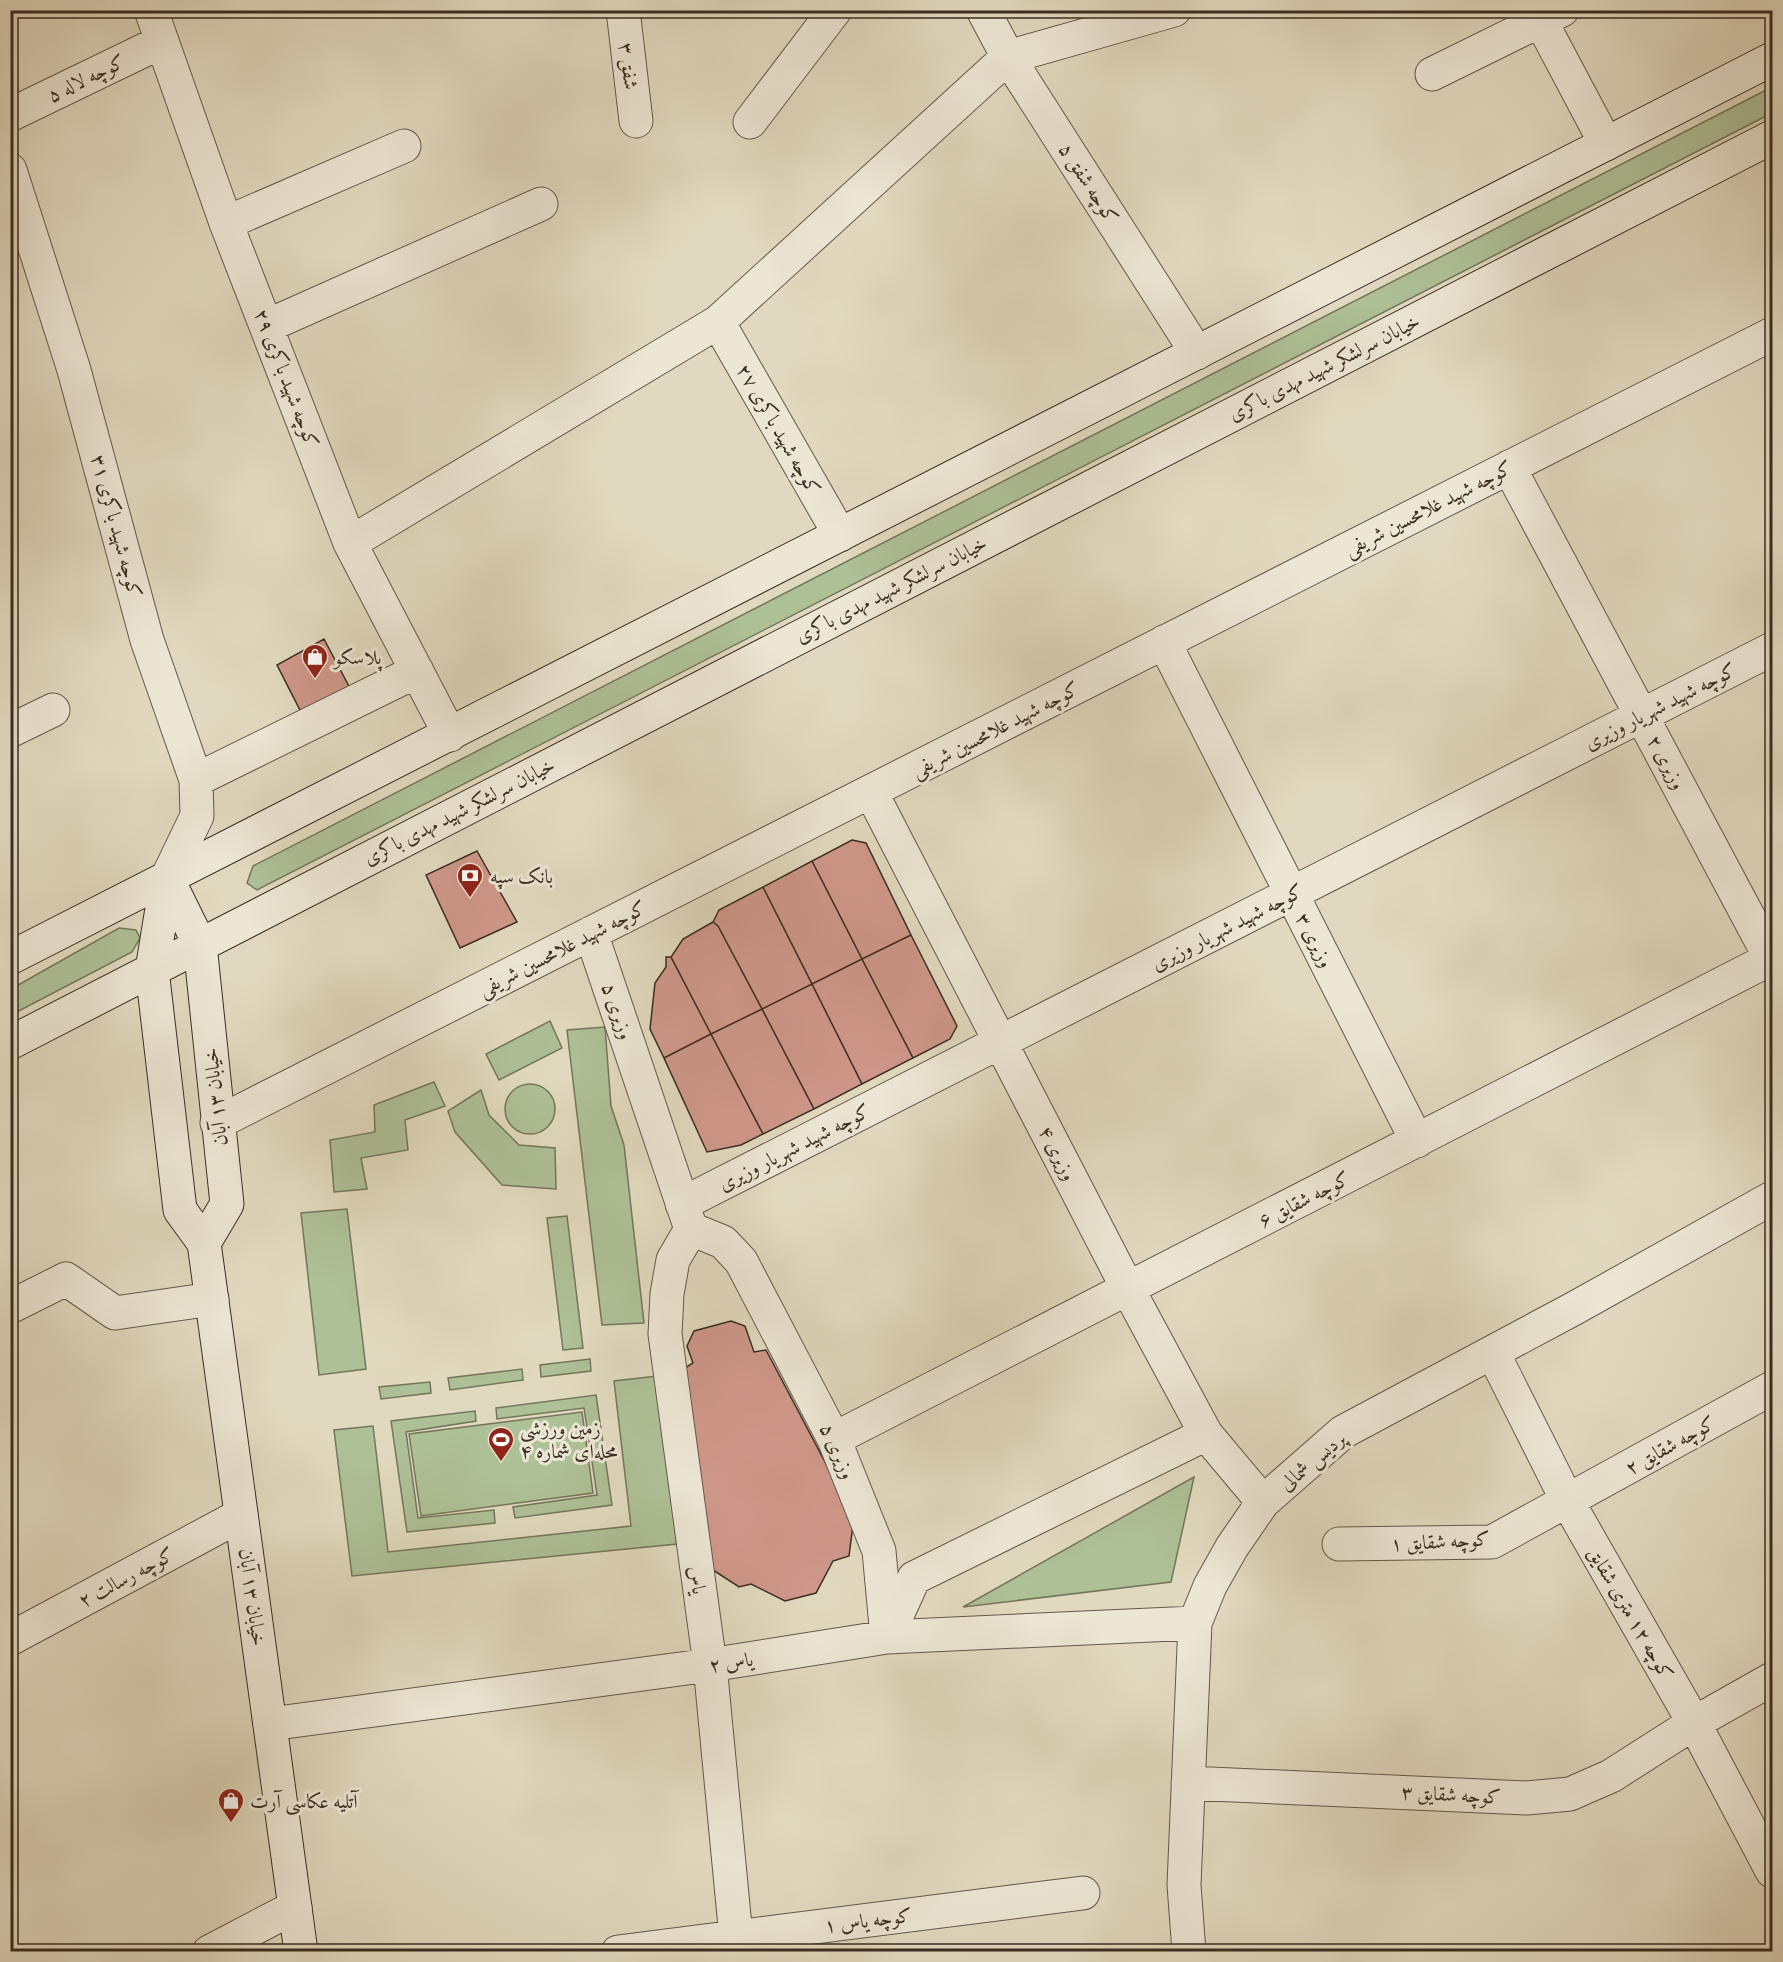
<svg xmlns="http://www.w3.org/2000/svg" width="1783" height="1962" font-family="'IM FELL French Canon',Amiri,serif">
<rect width="100%" height="100%" fill="#e1d9bf"/>
<filter id="stains"><feTurbulence type="fractalNoise" baseFrequency=".00333" numOctaves="4"/><feColorMatrix values="0 0 0 0 .2 0 0 0 0 .09 0 0 0 0 .02 0 0 0 .5 -.17"/></filter>
<radialGradient id="worn" r=".72"><stop offset=".6" stop-color="#630" stop-opacity="0"/><stop offset="1" stop-color="#630" stop-opacity=".3"/></radialGradient>
<path fill="#aec096" stroke="#74765c" stroke-width="1.5" d="M 1772,87 L 1772,113 L 257,890 L 247,883 L 253,866 Z
M 119,928 L 136,930 L 140,938 L 132,952 L 11,1015 L 11,989 Z
M 550,1021 L 562,1048 L 499,1080 L 486,1054 Z
M 605,1027 L 611,1106 L 624,1145 L 644,1323 L 602,1325 L 567,1030 Z
M 434,1082 L 445,1106 L 405,1120 L 408,1150 L 361,1158 L 367,1189 L 334,1192 L 330,1140 L 375,1132 L 374,1105 Z
M505 1109a25 25 0 1 1 50 0a25 25 0 1 1-50 0Z
M 481,1090 L 489,1115 L 519,1145 L 555,1148 L 556,1189 L 502,1185 L 455,1132 L 448,1111 Z
M 347,1209 L 366,1369 L 319,1375 L 301,1213 Z
M 567,1216 L 583,1348 L 563,1350 L 547,1218 Z
M 590,1359 L 591,1371 L 541,1377 L 540,1365 Z
M 522,1369 L 523,1380 L 450,1390 L 448,1378 Z
M 657,1376 L 677,1544 L 352,1576 L 334,1430 L 373,1426 L 388,1552 L 631,1526 L 614,1381 Z
M 430,1382 L 431,1393 L 381,1399 L 379,1387 Z
M 596,1395 L 612,1505 L 515,1518 L 513,1507 L 597,1495 L 584,1408 L 497,1419 L 496,1408 Z
M 475,1411 L 476,1421 L 406,1432 L 418,1518 L 494,1510 L 495,1523 L 407,1532 L 391,1421 Z
M 582,1412 L 593,1493 L 421,1516 L 409,1434 Z
M 1194,1477 L 1171,1582 L 963,1607 Z"/>
<path fill="#cf978a" stroke="#3a2d22" stroke-width="1.5" d="M 324,639 L 353,694 L 303,716 L 277,665 Z
M 852,840 L 866,843 L 911,935 L 862,959 L 812,861 Z
M 477,851 L 517,922 L 460,948 L 426,875 Z
M 812,861 L 862,959 L 812,984 L 763,887 Z
M 763,887 L 812,984 L 762,1009 L 718,926 L 713,922 L 719,910 Z
M 713,922 L 718,926 L 762,1009 L 711,1034 L 671,957 L 683,939 Z
M 911,935 L 957,1026 L 950,1039 L 913,1058 L 862,959 Z
M 666,957 L 671,957 L 711,1034 L 664,1058 L 650,1029 L 655,983 L 666,967 Z
M 862,959 L 913,1058 L 862,1084 L 812,984 Z
M 812,984 L 862,1084 L 814,1109 L 762,1009 Z
M 762,1009 L 814,1109 L 763,1134 L 711,1034 Z
M 711,1034 L 763,1134 L 741,1145 L 707,1152 L 664,1058 Z
M 731,1321 L 745,1326 L 754,1352 L 766,1350 L 854,1517 L 849,1556 L 833,1561 L 816,1593 L 785,1601 L 751,1584 L 739,1587 L 713,1570 L 685,1368 L 693,1363 L 687,1346 L 694,1331 Z"/>
<g fill="none" stroke-linecap="round" stroke-linejoin="round">
<defs>
<path id="street" d="M 151,10 L 226,223 L 350,543 L 450,735
M 623,10 L 636,121
M 983,10 L 1008,57 L 1197,353
M 1535,10 L 1606,144
M 1432,74 L 1562,10
M 10,115 L 161,42
M 750,122 L 835,10
M 10,170 L 74,370 L 147,640 L 196,780 L 197,816 L 167,878
M 226,223 L 404,146
M 718,322 L 840,535
M 267,326 L 541,204
M 1509,467 L 1772,961
M 350,543 L 718,322 L 1008,57 L 1174,10
M 1164,642 L 1417,1141
M 10,731 L 53,710
M 196,780 L 417,671
M 871,792 L 1128,1289 L 1206,1434 L 1263,1502
M 591,933 L 691,1229 L 723,1242 L 741,1261 L 834,1439 L 879,1551 L 887,1637 L 914,1578 L 1206,1434
M 217,1123 L 1772,334
M 682,1204 L 1772,649
M 691,1229 L 673,1260 L 667,1294 L 665,1334 L 710,1665 L 736,1937
M 10,1307 L 66,1279 L 115,1313 L 212,1299
M 1493,1353 L 1568,1502 L 1694,1723 L 1772,1871
M 834,1439 L 1772,958
M 1339,1544 L 1492,1542 L 1772,1388
M 10,1639 L 241,1515
M 270,1724 L 710,1665 L 887,1637 L 1195,1623
M 1188,1783 L 1527,1798 L 1570,1794 L 1611,1776 L 1694,1723 L 1772,1679
M 209,1952 L 295,1907
M 618,1952 L 1083,1893
M 1189,1952 L 1184,1885 L 1195,1623 L 1210,1586 L 1232,1547 L 1263,1502 L 1343,1432 L 1573,1309 L 1772,1198"/>
<path id="secondary" d="M 167,878 L 152,970 L 180,1210 L 204,1243 L 301,1952
M 167,878 L 200,945 L 227,1204 L 204,1243
M 10,958 L 1772,59
M 10,1043 L 1772,137"/>
</defs>
<use href="#street" stroke="#645849" stroke-width="35"/>
<use href="#secondary" stroke="#3a2d22" stroke-width="35"/>
<use href="#street" stroke="#ece6d5" stroke-width="33"/>
<use href="#secondary" stroke="#ece6d5" stroke-width="33"/>
</g>
<defs>
<symbol id="shop-pin" viewBox="-11 -11 22 30"><path d="M0 17L-7.5 6A9.5 9.5 0 1 1 7.5 6Z" fill="#8f2418" stroke="#ece6d5"/><path d="M-5-2.5h2.3a2.7 3.5 0 0 1 5.4 0H5L5.5 6h-11ZM-1.5-2.5h3a1.5 2.3 0 0 0-3 0Z" fill="#fff"/></symbol>
<symbol id="bank-pin" viewBox="-11 -11 22 30"><path d="M0 17L-7.5 6A9.5 9.5 0 1 1 7.5 6Z" fill="#8f2418" stroke="#ece6d5"/><path d="M-6-4H6V4H-6ZM0-2.3a2.3 2.3 0 1 0 0 4.6a2.3 2.3 0 1 0 0-4.6Z" fill="#fff"/></symbol>
<symbol id="stadium-pin" viewBox="-11 -11 22 30"><path d="M0 17L-7.5 6A9.5 9.5 0 1 1 7.5 6Z" fill="#8f2418" stroke="#ece6d5"/><path d="M0-5a6.5 5 0 1 0 0 10a6.5 5 0 1 0 0-10ZM-3.5-1.8h7v3.6h-7Z" fill="#fff"/></symbol>
</defs>
<g fill-rule="evenodd">
<use href="#shop-pin" x="300" y="642" width="30" height="40"/>
<use href="#bank-pin" x="455" y="861" width="30" height="40"/>
<use href="#stadium-pin" x="486" y="1425" width="30" height="40"/>
<use href="#shop-pin" x="216" y="1786" width="30" height="40"/>
</g>
<g text-anchor="middle" stroke-width="6" stroke-linejoin="round" paint-order="stroke">
<g font-size="20" fill="#3a2d22" stroke="#ece6d5">
<text transform="translate(629 66) rotate(83)" y="7">شفق ۳</text>
<text transform="translate(86 78) rotate(-26)" y="7">کوچه لاله ۵</text>
<text transform="translate(1089 183) rotate(57)" y="7">کوچه شفق ۵</text>
<text transform="translate(1324 367) rotate(-27)" y="7">خیابان سرلشکر شهید مهدی باکری</text>
<text transform="translate(287 378) rotate(69)" y="7">کوچه شهید باکری ۲۹</text>
<text transform="translate(779 429) rotate(60)" y="7">کوچه شهید باکری ۲۷</text>
<text transform="translate(1428 508) rotate(-27)" y="7">کوچه شهید غلامحسین شریفی</text>
<text transform="translate(117 526) rotate(75)" y="7">کوچه شهید باکری ۳۱</text>
<text transform="translate(891 589) rotate(-27)" y="7">خیابان سرلشکر شهید مهدی باکری</text>
<text transform="translate(1660 706) rotate(-27)" y="7">کوچه شهید شهریار وزیری</text>
<text transform="translate(995 729) rotate(-27)" y="7">کوچه شهید غلامحسین شریفی</text>
<text transform="translate(1667 762) rotate(62)" y="7">وزیری ۲</text>
<text transform="translate(459 811) rotate(-27)" y="7">خیابان سرلشکر شهید مهدی باکری</text>
<text transform="translate(1227 927) rotate(-27)" y="7">کوچه شهید شهریار وزیری</text>
<text transform="translate(1315 940) rotate(63)" y="7">وزیری ۳</text>
<text transform="translate(562 948) rotate(-27)" y="7">کوچه شهید غلامحسین شریفی</text>
<text transform="translate(618 1011) rotate(71)" y="7">وزیری ۵</text>
<text transform="translate(215 1097) rotate(-96)" y="7">خیابان ۱۳ آبان</text>
<text transform="translate(794 1147) rotate(-27)" y="7">کوچه شهید شهریار وزیری</text>
<text transform="translate(1058 1153) rotate(63)" y="7">وزیری ۴</text>
<text transform="translate(1304 1199) rotate(-27)" y="7">کوچه شقایق ۶</text>
<text transform="translate(1670 1445) rotate(-29)" y="7">کوچه شقایق ۲</text>
<text transform="translate(838 1451) rotate(66)" y="7">وزیری ۵</text>
<text transform="translate(1312 1461) rotate(-40)" y="7">پردیس شمالی</text>
<text transform="translate(1440 1541) rotate(-3)" y="7">کوچه شقایق ۱</text>
<text transform="translate(126 1577) rotate(-28)" y="7">کوچه رسالت ۲</text>
<text transform="translate(698 1580) rotate(82)" y="7">یاس</text>
<text transform="translate(253 1597) rotate(82)" y="7">خیابان ۱۳ آبان</text>
<text transform="translate(1631 1613) rotate(60)" y="7">کوچه ۱۲ متری شقایق</text>
<text transform="translate(731 1662) rotate(-9)" y="7">یاس ۲</text>
<text transform="translate(1451 1794) rotate(3)" y="7">کوچه شقایق ۳</text>
<text transform="translate(868 1920) rotate(-7)" y="7">کوچه یاس ۱</text>
</g>
<g font-size="20" fill="#3a2d22" stroke="#ece6d5" text-anchor="start">
<text x="334" y="664">پلاسکو</text>
<text x="490" y="883">بانک سپه</text>
<text x="520" y="1435">زمین ورزشی<tspan x="520" dy="23">محله‌ای شماره ۴</tspan></text>
<text x="250" y="1808">آتلیه عکاسی آرت</text>
</g>
</g>
<rect width="1783" height="1962" fill="none" stroke="#e1d9bf" stroke-width="36"/>
<rect x="12" y="12" width="1759" height="1938" fill="none" stroke="#3a2d22" stroke-width="3"/>
<rect x="18" y="18" width="1747" height="1926" fill="none" stroke="#3a2d22" stroke-width="1.5"/>
<rect width="100%" height="100%" filter="url(#stains)"/>
<rect width="100%" height="100%" fill="url(#worn)"/>
</svg>
